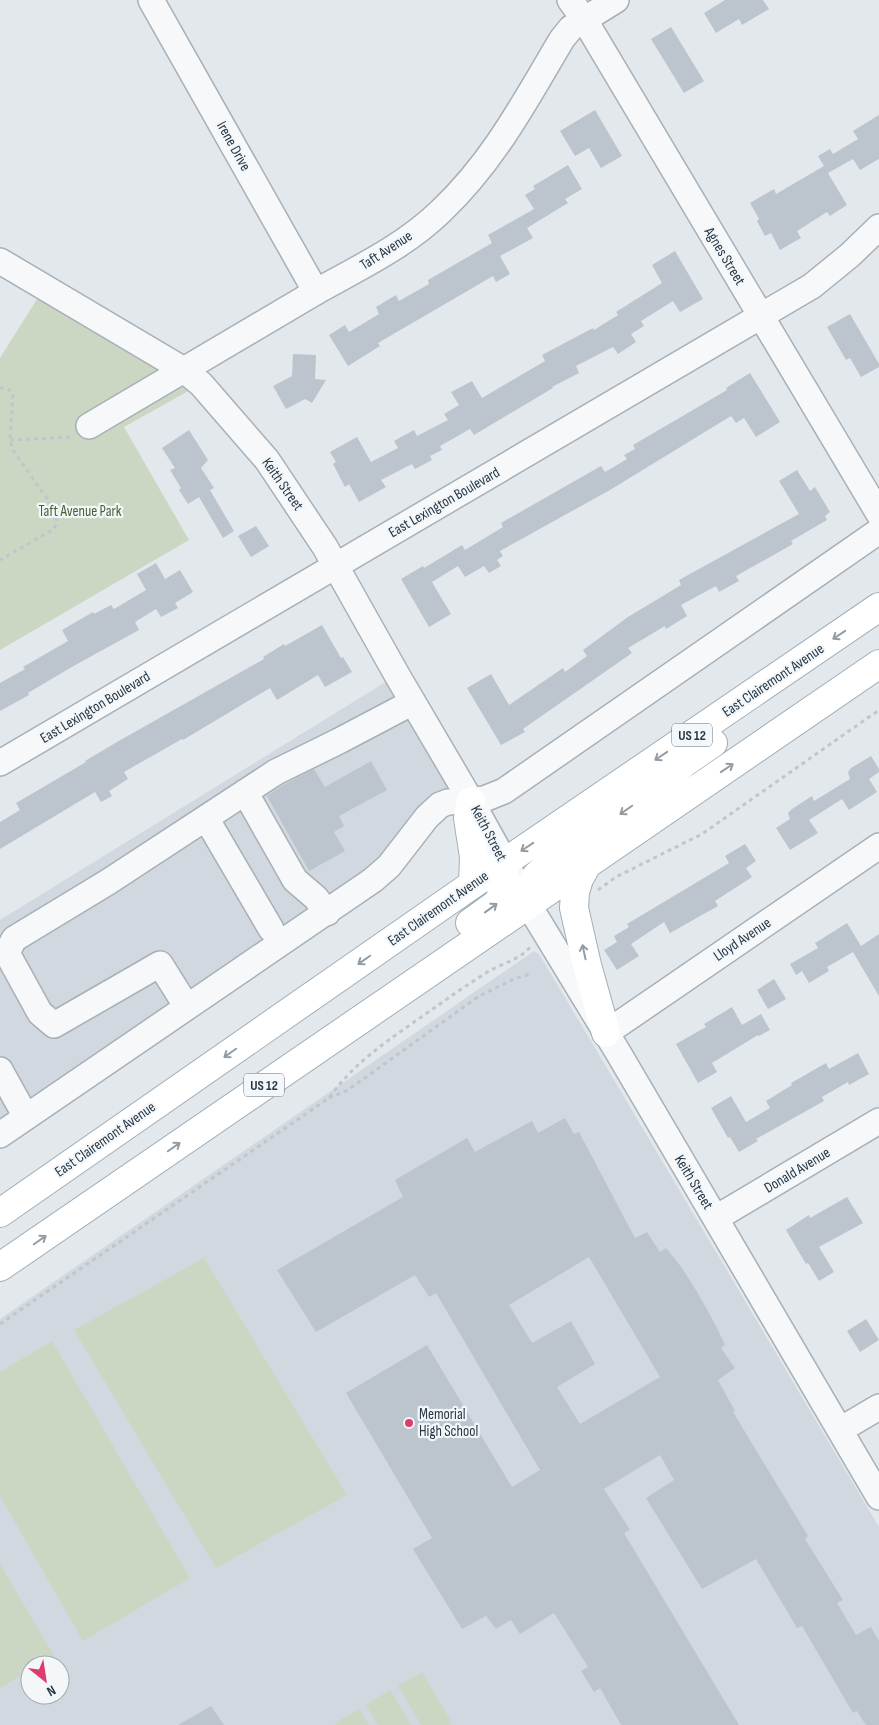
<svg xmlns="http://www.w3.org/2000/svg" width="879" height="1725" font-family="'Sofia Sans Condensed',sans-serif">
<rect width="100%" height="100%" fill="#e3e8ec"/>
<path fill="#d1d8df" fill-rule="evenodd" d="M 397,675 L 471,801 L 448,802 L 389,866 L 0,1135 L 0,920 Z
M 534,951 L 539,954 L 598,1053 L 879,1527 L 879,1725 L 0,1725 L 0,1319 ZM 30,1665 L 60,1665 L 60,1695 L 30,1695 Z"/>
<path fill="#cbd7c3" d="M 44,288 L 201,384 L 124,427 L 189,540 L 0,650 L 0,358 Z
M 204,1258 L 347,1495 L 216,1568 L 74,1330 Z
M 52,1341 L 190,1578 L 83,1641 L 0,1496 L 0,1372 Z
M 0,1564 L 54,1656 L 39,1665 L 30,1665 L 30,1670 L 0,1688 Z
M 422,1672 L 452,1723 L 449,1725 L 421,1725 L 398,1686 Z
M 390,1690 L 411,1725 L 378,1725 L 366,1705 Z
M 359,1709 L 369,1725 L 336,1725 L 335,1723 Z"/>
<path fill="#bcc5cd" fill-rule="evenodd" d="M 725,0 L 763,0 L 769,9 L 742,25 L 739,19 L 716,33 L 704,13 Z
M 671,27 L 704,81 L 684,93 L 651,39 Z
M 595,110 L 622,156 L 601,168 L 589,148 L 575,156 L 560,131 Z
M 879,115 L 879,159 L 860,170 L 853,159 L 828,173 L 847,205 L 830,216 L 827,212 L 797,231 L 801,238 L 780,250 L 771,233 L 765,236 L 757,221 L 759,219 L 750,203 L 774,189 L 776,194 L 824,166 L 818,156 L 830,149 L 833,154 L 858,139 L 853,131 Z
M 568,165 L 582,189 L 565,199 L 568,203 L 527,228 L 533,238 L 500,256 L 510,274 L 496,282 L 493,276 L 378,343 L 380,346 L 348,366 L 329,335 L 345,325 L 349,332 L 379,314 L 376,307 L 396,295 L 399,301 L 429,284 L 428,280 L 492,243 L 488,235 L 534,209 L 525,195 L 535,189 L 533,186 Z
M 675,251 L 703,299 L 680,312 L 673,301 L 641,321 L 644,326 L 631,334 L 636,342 L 618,354 L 613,347 L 576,366 L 579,373 L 552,387 L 553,388 L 474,435 L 470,429 L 440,446 L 442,450 L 430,456 L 432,460 L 415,469 L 412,464 L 381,480 L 386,487 L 359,502 L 349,484 L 345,487 L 333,464 L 336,462 L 330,452 L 357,437 L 371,462 L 398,448 L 394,441 L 414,430 L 417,436 L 448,420 L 444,414 L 459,405 L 451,392 L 472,381 L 482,398 L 545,361 L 542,355 L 593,328 L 594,330 L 618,315 L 616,312 L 662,283 L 652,265 Z
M 850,314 L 879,364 L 879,367 L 861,377 L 850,358 L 846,360 L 827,327 Z
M 293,354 L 316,355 L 315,379 L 326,380 L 312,403 L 305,399 L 286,409 L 273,386 L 292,376 Z
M 750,373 L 780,422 L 756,437 L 744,418 L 736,423 L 731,416 L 610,490 L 500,551 L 503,556 L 497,560 L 501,566 L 489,573 L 484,566 L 465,577 L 458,566 L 432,582 L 451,614 L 429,627 L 401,579 L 423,566 L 424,568 L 462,545 L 465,550 L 503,527 L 501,523 L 601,466 L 605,472 L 627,459 L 624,455 L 635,449 L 633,445 L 727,390 L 726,388 Z
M 189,430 L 208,460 L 201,468 L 214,488 L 210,490 L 234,531 L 223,538 L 199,497 L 188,504 L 179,490 L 181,488 L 170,470 L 175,468 L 162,448 Z
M 797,470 L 810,491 L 815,487 L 830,512 L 825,516 L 827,520 L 791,541 L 793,544 L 736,576 L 739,581 L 719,592 L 716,586 L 681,605 L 687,616 L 666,629 L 665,626 L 628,648 L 632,653 L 523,729 L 525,732 L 501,745 L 467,688 L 491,674 L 509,705 L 563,668 L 565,672 L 587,656 L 583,650 L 628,617 L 681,585 L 679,580 L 799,514 L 779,481 Z
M 256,526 L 269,546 L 251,557 L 238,536 Z
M 156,563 L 165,579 L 180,570 L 193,592 L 175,603 L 178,608 L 161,617 L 156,609 L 135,622 L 139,630 L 70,668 L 28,693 L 29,695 L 0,711 L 0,683 L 25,669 L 23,667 L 68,641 L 62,630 L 93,612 L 94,614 L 111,605 L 114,609 L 146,590 L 137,574 Z
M 322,625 L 341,658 L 343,657 L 352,672 L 325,687 L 318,675 L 277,700 L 270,688 L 183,740 L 182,739 L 124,772 L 128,779 L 109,791 L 112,796 L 101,802 L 95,792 L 0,849 L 0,822 L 20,810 L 16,803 L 86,762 L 85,761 L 117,742 L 264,659 L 263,657 L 284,644 L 285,646 Z
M 871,756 L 879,769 L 879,772 L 869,779 L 877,792 L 849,810 L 842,799 L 809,820 L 818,833 L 790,850 L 776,828 L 790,819 L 788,813 L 792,809 L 812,796 L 814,801 L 850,779 L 848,772 L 851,768 Z
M 371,761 L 387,790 L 339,816 L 344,826 L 334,832 L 345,851 L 309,871 L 267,796 L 283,785 L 314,769 L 325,787 Z
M 745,844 L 756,861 L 746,868 L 752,877 L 715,901 L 718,906 L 670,933 L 664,922 L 631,944 L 639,956 L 617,970 L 604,950 L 617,942 L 614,936 L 629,927 L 627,924 L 729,863 L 725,856 Z
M 847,923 L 861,946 L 879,934 L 879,996 L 853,952 L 827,967 L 829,971 L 809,983 L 802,971 L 796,975 L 790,964 L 818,948 L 815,943 Z
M 774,979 L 786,999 L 768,1009 L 757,990 Z
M 732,1007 L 742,1025 L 761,1014 L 770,1030 L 759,1036 L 758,1035 L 712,1063 L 717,1072 L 698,1083 L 676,1044 L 706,1027 L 704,1024 Z
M 858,1053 L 869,1074 L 849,1085 L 848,1082 L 822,1097 L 824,1101 L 756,1139 L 758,1141 L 739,1152 L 730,1137 L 728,1138 L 711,1108 L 731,1096 L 746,1122 L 770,1108 L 766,1101 L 792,1085 L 791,1083 L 826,1063 L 829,1069 Z
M 565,1118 L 574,1134 L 579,1132 L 635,1238 L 647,1232 L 660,1252 L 666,1248 L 682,1268 L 699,1295 L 717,1328 L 725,1345 L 721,1348 L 735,1368 L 718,1380 L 735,1411 L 733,1412 L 808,1536 L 805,1539 L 843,1600 L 837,1603 L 856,1635 L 871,1627 L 879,1641 L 879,1725 L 866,1725 L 857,1711 L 853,1713 L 802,1626 L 797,1628 L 756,1559 L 702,1589 L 646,1498 L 674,1480 L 660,1455 L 604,1489 L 630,1530 L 624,1533 L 739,1725 L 621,1725 L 600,1688 L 594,1692 L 581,1671 L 588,1667 L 554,1613 L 520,1634 L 511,1620 L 496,1629 L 486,1616 L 462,1629 L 413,1549 L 432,1538 L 346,1393 L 427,1345 L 512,1487 L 540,1470 L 436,1293 L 429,1297 L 415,1275 L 316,1332 L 277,1270 L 403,1197 L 395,1180 L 467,1138 L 475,1152 L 532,1121 L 538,1133 ZM 589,1257 L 660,1377 L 580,1424 L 557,1387 L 595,1364 L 571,1321 L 532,1343 L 509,1305 Z
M 847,1197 L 863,1223 L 819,1247 L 834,1272 L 819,1281 L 808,1263 L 806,1264 L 786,1230 L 809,1215 L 810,1218 Z
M 866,1319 L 879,1340 L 860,1352 L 847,1331 Z
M 211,1706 L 224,1725 L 178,1725 Z"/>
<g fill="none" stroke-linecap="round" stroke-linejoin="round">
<defs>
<path id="minor" d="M 151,0 L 316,292
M 570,0 L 584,19 L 879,514
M 0,261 L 184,370 L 201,384 L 267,460 L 325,547 L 397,675 L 471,801 L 528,904 L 619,1054 L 879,1497
M 89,426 C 164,381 239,337 314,293 C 358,268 404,247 441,211 C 494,161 525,101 562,39 L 571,28 L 616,0
M 0,763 L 812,286 L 850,255 L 879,227
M 245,792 L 295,880 L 316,898 L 327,913
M 206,818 L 271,929
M 187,1007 L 160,964 L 54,1025 L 40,1013 L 7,953 L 14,939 L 108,882 L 276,772 L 339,741 L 413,702
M 606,1033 L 879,846
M 0,1070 L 26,1117
M 0,1135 L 373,880 L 389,866 L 427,817 L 440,805 L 448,802 L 484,799 L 504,791 L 879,531
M 716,1218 L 879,1121
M 840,1430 L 879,1407"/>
<path id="major" d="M 471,801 L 468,818 L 474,857 L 473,884
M 588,863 L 579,879 L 575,892 L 574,908 L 587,965 L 606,1033
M 528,904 L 529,888 L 536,876 L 552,862 L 637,803 L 684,763 L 713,743
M 470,923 L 499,902 L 505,881 L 504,863
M 0,1213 L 473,884 L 879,607
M 0,1267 L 879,664"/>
</defs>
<use href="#minor" stroke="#a7b0b7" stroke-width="28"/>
<use href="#major" stroke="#a1afba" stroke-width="30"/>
<path stroke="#c0c6cb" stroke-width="3" stroke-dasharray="4 4" stroke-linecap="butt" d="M 0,388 L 7,388 L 13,394 L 10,440 L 13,450 L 54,509 L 57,522 L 54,529 L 0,560
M 10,440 L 73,437
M 598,890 L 616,877 L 702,834 L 879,710
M 329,1098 L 348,1090 L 479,996 L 514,979 L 530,974
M 0,1324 L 329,1098 C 352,1065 384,1043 417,1020 C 440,1004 462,988 486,973 C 501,963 519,961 531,946"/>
<use href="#minor" stroke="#f6f8fa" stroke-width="25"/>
<use href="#major" stroke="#fff" stroke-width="28"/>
</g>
<defs><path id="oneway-shaft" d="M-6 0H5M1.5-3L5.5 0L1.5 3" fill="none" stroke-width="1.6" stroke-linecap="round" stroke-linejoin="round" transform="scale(1.25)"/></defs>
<g stroke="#949ca3">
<use href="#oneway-shaft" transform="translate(839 635) rotate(146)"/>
<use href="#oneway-shaft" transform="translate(661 756) rotate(146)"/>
<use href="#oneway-shaft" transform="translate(727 768) rotate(-34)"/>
<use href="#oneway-shaft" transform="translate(626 810) rotate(145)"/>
<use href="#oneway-shaft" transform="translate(527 847) rotate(146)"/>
<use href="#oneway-shaft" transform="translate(491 908) rotate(-36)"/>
<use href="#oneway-shaft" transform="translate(584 952) rotate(-102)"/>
<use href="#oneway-shaft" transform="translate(364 960) rotate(145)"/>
<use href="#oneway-shaft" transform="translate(230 1053) rotate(145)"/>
<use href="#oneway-shaft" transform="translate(174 1147) rotate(-35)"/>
<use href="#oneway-shaft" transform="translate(40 1240) rotate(-35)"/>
</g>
<circle fill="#de3c6d" stroke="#f3f7f9" stroke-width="2" cx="409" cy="1423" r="5"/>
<g text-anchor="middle" stroke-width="4.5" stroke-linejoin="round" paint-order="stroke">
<g fill="#f3f7f9" stroke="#65717c" stroke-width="1">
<rect x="672" y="723.5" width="40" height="23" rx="4"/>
<rect x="244" y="1073.5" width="40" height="23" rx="4"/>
</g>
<g font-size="14" font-weight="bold" fill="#283847">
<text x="692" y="740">US 12</text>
<text x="264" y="1090">US 12</text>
</g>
<g font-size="15" fill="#283847" stroke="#f3f7f9">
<text transform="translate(234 146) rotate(61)" y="5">Irene Drive</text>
<text transform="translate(386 250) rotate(-33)" y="5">Taft Avenue</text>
<text transform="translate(725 256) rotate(59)" y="5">Agnes Street</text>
<text transform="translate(283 484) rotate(55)" y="5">Keith Street</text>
<text transform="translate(444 502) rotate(-30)" y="5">East Lexington Boulevard</text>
<text transform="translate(773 680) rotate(-34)" y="5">East Clairemont Avenue</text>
<text transform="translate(95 707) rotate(-31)" y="5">East Lexington Boulevard</text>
<text transform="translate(489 833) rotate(62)" y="5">Keith Street</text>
<text transform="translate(438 908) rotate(-35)" y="5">East Clairemont Avenue</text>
<text transform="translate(742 939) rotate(-34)" y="5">Lloyd Avenue</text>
<text transform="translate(105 1139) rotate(-35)" y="5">East Clairemont Avenue</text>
<text transform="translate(797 1170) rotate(-31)" y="5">Donald Avenue</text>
<text transform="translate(694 1182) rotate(59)" y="5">Keith Street</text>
</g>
<g font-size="15" fill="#456434" stroke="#f3f7f9">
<text x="80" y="516">Taft Avenue Park</text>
</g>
<g font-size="15" fill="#283847" stroke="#f3f7f9" text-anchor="start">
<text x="419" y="1419">Memorial<tspan x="419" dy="17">High School</tspan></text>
</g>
</g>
<g transform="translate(45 1680) rotate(150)"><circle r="24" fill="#f3f7f9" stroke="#a2abb2"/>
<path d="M0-4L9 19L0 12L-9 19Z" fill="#de3c6d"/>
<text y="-8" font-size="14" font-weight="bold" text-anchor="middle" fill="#283847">N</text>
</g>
</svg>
